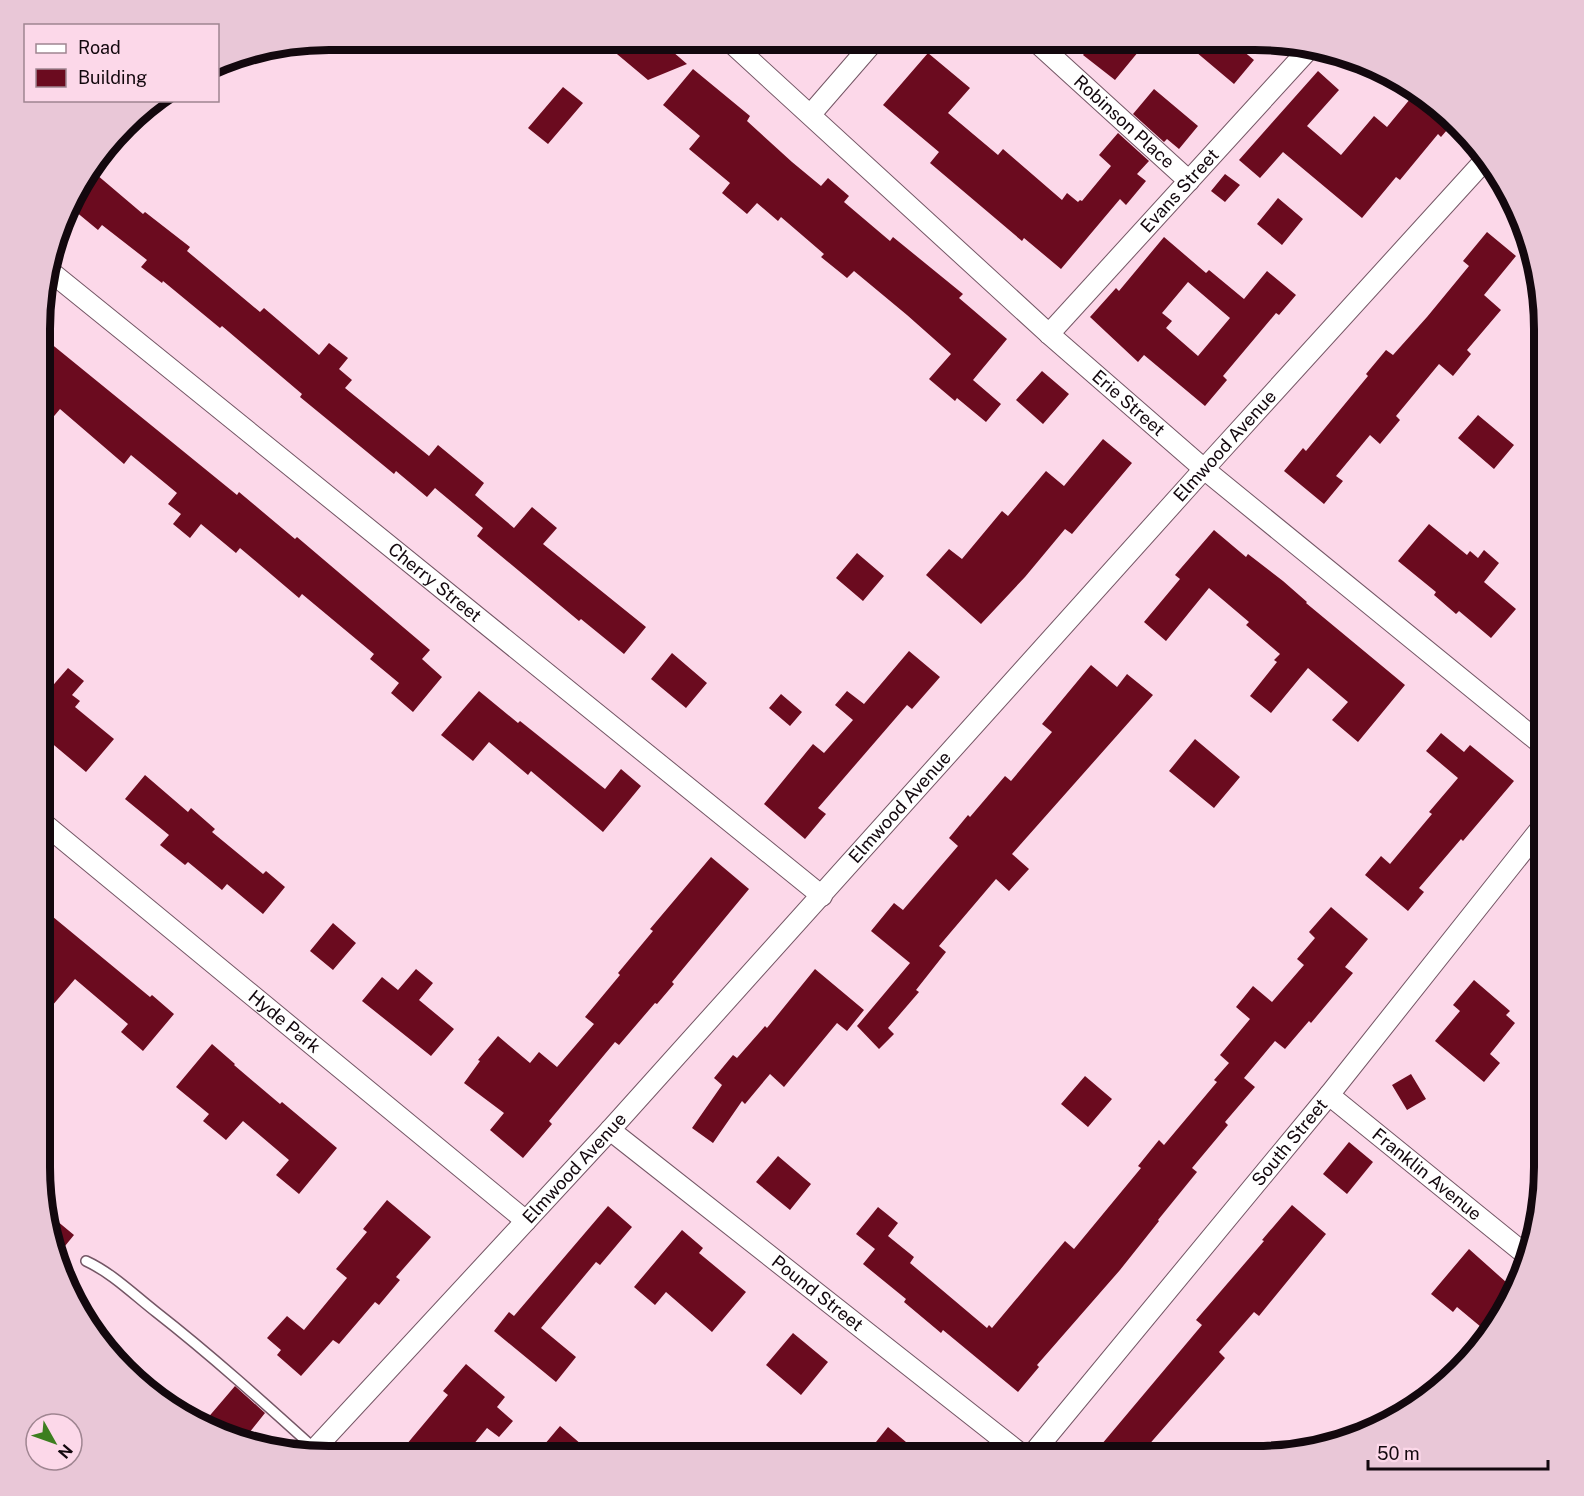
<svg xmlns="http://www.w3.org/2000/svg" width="1584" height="1496" font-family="'Public Sans',sans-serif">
<rect width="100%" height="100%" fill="#fcd8e9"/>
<path fill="#6b0b1f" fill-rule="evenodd" d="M 599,39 L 658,39 L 687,64 L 648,80 Z
M 1095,40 L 1148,40 L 1115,80 L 1083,55 Z
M 1206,40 L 1230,40 L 1254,60 L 1234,84 L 1196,52 Z
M 928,53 L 970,88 L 948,113 L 998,155 L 1003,149 L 1062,200 L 1067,193 L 1078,202 L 1080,200 L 1082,201 L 1111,166 L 1099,155 L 1118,133 L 1149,161 L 1137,174 L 1146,181 L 1126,205 L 1120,199 L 1061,269 L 1024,238 L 1022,241 L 930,163 L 939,152 L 883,105 Z
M 693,69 L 750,116 L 747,121 L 792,162 L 821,186 L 828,178 L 849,196 L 844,202 L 890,241 L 893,237 L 963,294 L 959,298 L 1007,339 L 973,380 L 1001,404 L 986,422 L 957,398 L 955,401 L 929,379 L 951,354 L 907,315 L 854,271 L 847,278 L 821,257 L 824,254 L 781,217 L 778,221 L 757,203 L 747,214 L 722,193 L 730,183 L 689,149 L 700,136 L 663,105 Z
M 1318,71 L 1339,90 L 1307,126 L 1341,155 L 1374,116 L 1387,127 L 1415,93 L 1453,123 L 1441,137 L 1438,134 L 1400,180 L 1396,177 L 1362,218 L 1283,152 L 1260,178 L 1239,160 Z
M 563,87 L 583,103 L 548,144 L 528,128 Z
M 1154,89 L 1198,126 L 1179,149 L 1167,139 L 1164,142 L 1133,114 Z
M 90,169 L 143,214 L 145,212 L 190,247 L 187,251 L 260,312 L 264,308 L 319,355 L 329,343 L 348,358 L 339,369 L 352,380 L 345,388 L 429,456 L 438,445 L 484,483 L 475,495 L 514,528 L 532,507 L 557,528 L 543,544 L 646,627 L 624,654 L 581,619 L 579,621 L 477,536 L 483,528 L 435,488 L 427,497 L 396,471 L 394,474 L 300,397 L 302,394 L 222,326 L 220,328 L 163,281 L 162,283 L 141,267 L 147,260 L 102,225 L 98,230 L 75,211 L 81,204 L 73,197 L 78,184 Z
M 1225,174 L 1240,185 L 1225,202 L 1211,191 Z
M 1278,198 L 1303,219 L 1282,245 L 1257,224 Z
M 1487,232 L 1516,256 L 1484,295 L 1501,310 L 1467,350 L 1471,354 L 1453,376 L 1439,364 L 1396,416 L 1400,420 L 1380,444 L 1370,435 L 1336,476 L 1343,481 L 1324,504 L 1284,471 L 1303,448 L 1306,451 L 1368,376 L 1366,374 L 1386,350 L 1393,355 L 1427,317 L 1469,266 L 1463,261 Z
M 1164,237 L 1206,273 L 1209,270 L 1244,299 L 1267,271 L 1296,295 L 1279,315 L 1276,313 L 1223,376 L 1227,380 L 1205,406 L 1144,355 L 1138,362 L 1090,317 L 1116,288 L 1119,291 ZM 1188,282 L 1230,318 L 1198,356 L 1166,328 L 1172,321 L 1162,313 Z
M 44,338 L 237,495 L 239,492 L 295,539 L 297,537 L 430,650 L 422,659 L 442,677 L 413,712 L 391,693 L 399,683 L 370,659 L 374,654 L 302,594 L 299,598 L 240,548 L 236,553 L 201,524 L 190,538 L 173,524 L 181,514 L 168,504 L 177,493 L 131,455 L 124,464 L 60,409 L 44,428 Z
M 1042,371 L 1069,394 L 1043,424 L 1016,400 Z
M 1478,415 L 1514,445 L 1494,469 L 1458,438 Z
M 1103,439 L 1132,463 L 1072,534 L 1065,529 L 1025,577 L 981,624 L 926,575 L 949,549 L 962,559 L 1002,511 L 1008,516 L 1046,471 L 1064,486 Z
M 1429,524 L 1467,555 L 1470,551 L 1478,558 L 1484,550 L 1499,563 L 1484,582 L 1516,609 L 1491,638 L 1459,611 L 1456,614 L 1434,595 L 1436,592 L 1398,561 Z
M 1214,530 L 1246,557 L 1248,554 L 1283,581 L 1307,602 L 1306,603 L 1405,685 L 1358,742 L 1332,720 L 1348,702 L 1308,668 L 1271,713 L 1250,696 L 1277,662 L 1274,660 L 1280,654 L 1246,625 L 1249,622 L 1209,588 L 1166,641 L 1144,622 L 1180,579 L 1175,575 Z
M 857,553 L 884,576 L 863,601 L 836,578 Z
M 909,651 L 940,677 L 912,709 L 907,705 L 818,808 L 826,814 L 805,839 L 764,804 L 813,744 L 824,753 L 853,720 L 835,705 L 847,691 L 864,704 Z
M 672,653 L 707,683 L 686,708 L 651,679 Z
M 1091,665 L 1117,687 L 1127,674 L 1153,695 L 1012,854 L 1029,869 L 1009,891 L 996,879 L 939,946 L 946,952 L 916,990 L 919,992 L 888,1028 L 894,1034 L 879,1049 L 857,1026 L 910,963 L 871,931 L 894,903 L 903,910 L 958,846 L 949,838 L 968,815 L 970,817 L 1005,776 L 1011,781 L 1052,732 L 1042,724 Z
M 68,668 L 84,681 L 72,695 L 80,701 L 75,707 L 114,739 L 86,772 L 42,735 L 42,698 Z
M 479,691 L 518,723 L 520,721 L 605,789 L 621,769 L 641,786 L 603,832 L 531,771 L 528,775 L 489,742 L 473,761 L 441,735 Z
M 781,694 L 802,712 L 790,726 L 769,708 Z
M 1441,733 L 1464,752 L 1470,745 L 1514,781 L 1463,841 L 1461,839 L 1419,888 L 1424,892 L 1408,911 L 1365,875 L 1381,856 L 1390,864 L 1432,814 L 1429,812 L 1458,778 L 1426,751 Z
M 1195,739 L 1240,777 L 1214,808 L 1169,771 Z
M 145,775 L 188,812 L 191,808 L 215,829 L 212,832 L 263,874 L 266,871 L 285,887 L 263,914 L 227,884 L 222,890 L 188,862 L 185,865 L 160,845 L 169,835 L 125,799 Z
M 711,857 L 749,889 L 672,982 L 674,984 L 657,1004 L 655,1003 L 619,1045 L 615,1042 L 549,1121 L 552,1124 L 523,1158 L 490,1130 L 504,1113 L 464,1083 L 480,1061 L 478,1060 L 498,1036 L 530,1063 L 539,1052 L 557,1067 L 594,1024 L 585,1017 L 620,975 L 618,973 L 653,931 L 650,929 Z
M 41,907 L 150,997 L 152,995 L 174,1014 L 143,1051 L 121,1032 L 128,1024 L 75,979 L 40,1020 Z
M 1331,907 L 1368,939 L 1345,967 L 1353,973 L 1311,1023 L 1309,1021 L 1285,1049 L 1275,1041 L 1244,1078 L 1255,1087 L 1225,1122 L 1228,1125 L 1192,1168 L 1197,1172 L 1158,1220 L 1159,1221 L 1120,1270 L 1037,1365 L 1039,1367 L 1018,1392 L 943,1330 L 941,1333 L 904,1302 L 906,1299 L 863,1264 L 875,1249 L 856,1234 L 878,1207 L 898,1223 L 888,1236 L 914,1257 L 910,1263 L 987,1328 L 989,1325 L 992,1328 L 1065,1241 L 1074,1249 L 1141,1168 L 1138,1166 L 1159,1140 L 1164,1145 L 1217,1082 L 1214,1080 L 1229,1063 L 1220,1055 L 1250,1019 L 1236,1007 L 1253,986 L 1272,1002 L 1304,965 L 1297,959 L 1315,938 L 1309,932 Z
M 333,923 L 356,943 L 333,970 L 310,951 Z
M 416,969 L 433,983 L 419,1000 L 454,1029 L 431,1056 L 362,1001 L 382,977 L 398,990 Z
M 815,969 L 864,1010 L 847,1031 L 837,1023 L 784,1087 L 770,1074 L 745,1104 L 742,1101 L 713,1143 L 692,1128 L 722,1085 L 714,1078 L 733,1055 L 737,1058 L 765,1026 L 767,1028 Z
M 1474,980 L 1510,1011 L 1506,1015 L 1515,1023 L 1490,1054 L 1500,1063 L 1484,1082 L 1435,1041 L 1460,1011 L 1453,1005 Z
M 212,1044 L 235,1064 L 234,1065 L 280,1104 L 282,1102 L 337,1148 L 299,1194 L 276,1175 L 289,1160 L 243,1121 L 226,1140 L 203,1121 L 209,1114 L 176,1087 Z
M 1411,1074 L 1426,1099 L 1407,1110 L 1392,1085 Z
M 1085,1076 L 1112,1099 L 1088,1127 L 1061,1104 Z
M 1349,1142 L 1373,1162 L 1347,1194 L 1323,1174 Z
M 778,1156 L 811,1184 L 790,1210 L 756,1182 Z
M 387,1200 L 431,1237 L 396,1277 L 400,1280 L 379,1305 L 375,1302 L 339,1344 L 333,1340 L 301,1376 L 277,1355 L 281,1350 L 267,1338 L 287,1316 L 304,1330 L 347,1278 L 336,1269 L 367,1232 L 363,1229 Z
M 1292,1205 L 1326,1234 L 1259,1316 L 1254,1312 L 1219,1352 L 1225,1358 L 1139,1456 L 1091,1457 L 1202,1325 L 1196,1320 L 1264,1241 L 1262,1240 Z
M 608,1206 L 632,1227 L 600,1265 L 596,1262 L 541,1328 L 576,1357 L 556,1382 L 494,1331 L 509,1312 L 514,1316 Z
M 45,1211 L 74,1235 L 56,1257 L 53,1243 Z
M 682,1230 L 703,1248 L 699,1253 L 746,1292 L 712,1332 L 666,1292 L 655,1305 L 634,1287 Z
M 1469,1249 L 1516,1291 L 1487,1332 L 1457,1307 L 1453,1312 L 1431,1294 Z
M 793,1333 L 828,1362 L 801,1395 L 766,1365 Z
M 466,1364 L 505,1397 L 497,1407 L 513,1421 L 499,1437 L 487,1428 L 463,1457 L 396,1457 L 448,1395 L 443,1391 Z
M 235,1386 L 265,1413 L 245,1438 L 200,1427 Z
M 560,1426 L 596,1457 L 534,1457 Z
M 888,1427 L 924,1457 L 864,1457 Z"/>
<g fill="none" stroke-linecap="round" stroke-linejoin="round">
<defs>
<path id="service" d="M 86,1261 C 112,1273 133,1294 156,1312 C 211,1355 263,1402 315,1449"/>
<g id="minor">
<path id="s1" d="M 727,39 L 1049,334 L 1204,469 L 1545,747"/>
<path id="s2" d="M 1033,39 L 1189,181"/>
<path d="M 811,114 L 876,39"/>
<path id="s3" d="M 46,268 L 822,896"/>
<path id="s4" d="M 1049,334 L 1309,49"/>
<path id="s5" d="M 42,822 L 526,1221"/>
<path id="s6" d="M 1329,1095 L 1525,1254"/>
<path id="s7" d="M 610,1130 L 1025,1457"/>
<path id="s8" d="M 311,1453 L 610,1130 L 1204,469 L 1486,159"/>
<path id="s9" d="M 1030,1457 L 1329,1095 L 1545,823"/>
</g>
</defs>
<use href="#service" stroke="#745665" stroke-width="12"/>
<use href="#minor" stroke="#745665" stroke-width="22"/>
<use href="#service" stroke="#fff" stroke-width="9"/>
<use href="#minor" stroke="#fff" stroke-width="20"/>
</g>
<g text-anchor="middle" stroke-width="6" stroke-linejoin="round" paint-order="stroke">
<g font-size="18" fill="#13080e" stroke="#fcd8e9">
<text dy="6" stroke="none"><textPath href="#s2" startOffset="123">Robinson Place</textPath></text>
<text dy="6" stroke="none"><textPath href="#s4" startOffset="194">Evans Street</textPath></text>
<text dy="6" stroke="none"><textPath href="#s1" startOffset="542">Erie Street</textPath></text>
<text dy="6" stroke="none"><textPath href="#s8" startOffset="1360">Elmwood Avenue</textPath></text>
<text dy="6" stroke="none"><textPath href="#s3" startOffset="500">Cherry Street</textPath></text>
<text dy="6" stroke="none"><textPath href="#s8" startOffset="874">Elmwood Avenue</textPath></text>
<text dy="6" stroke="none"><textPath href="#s5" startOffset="314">Hyde Park</textPath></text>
<text dy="6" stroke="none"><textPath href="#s9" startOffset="408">South Street</textPath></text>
<text dy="6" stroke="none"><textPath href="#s8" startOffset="388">Elmwood Avenue</textPath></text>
<text dy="6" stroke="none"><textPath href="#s6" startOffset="126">Franklin Avenue</textPath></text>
<text dy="6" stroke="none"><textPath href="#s7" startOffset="264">Pound Street</textPath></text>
</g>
</g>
<path d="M0 0H1584V1496H0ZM329 50H1255A279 279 0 0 1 1534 329V1167A279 279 0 0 1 1255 1446H329A279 279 0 0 1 50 1167V329A279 279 0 0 1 329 50Z" fill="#e9c7d7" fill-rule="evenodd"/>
<path fill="none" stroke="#13080e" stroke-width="8" d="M329 50H1255A279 279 0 0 1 1534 329V1167A279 279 0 0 1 1255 1446H329A279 279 0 0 1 50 1167V329A279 279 0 0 1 329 50Z"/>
<rect x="24" y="24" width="195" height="78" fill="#fcd8e9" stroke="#9f8591" stroke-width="1.5"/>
<rect x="36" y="44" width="30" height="9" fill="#ffffff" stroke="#9f8591" stroke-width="1.5"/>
<text x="78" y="54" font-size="18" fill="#13080e">Road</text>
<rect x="36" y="69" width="30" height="18" fill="#6b0b1f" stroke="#9f8591" stroke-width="1.5"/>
<text x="78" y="84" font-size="18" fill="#13080e">Building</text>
<g transform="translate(54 1442) rotate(130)"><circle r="28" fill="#fcd8e9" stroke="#9f8591" stroke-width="1.5"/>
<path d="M0-4.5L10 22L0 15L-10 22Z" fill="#3c7e1f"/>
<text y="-9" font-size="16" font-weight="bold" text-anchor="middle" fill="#13080e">N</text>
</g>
<path d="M1368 1460v9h180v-9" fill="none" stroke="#13080e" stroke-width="3"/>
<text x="1377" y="1460" font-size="18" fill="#13080e" stroke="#fcd8e9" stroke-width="4.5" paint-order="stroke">50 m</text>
</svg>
